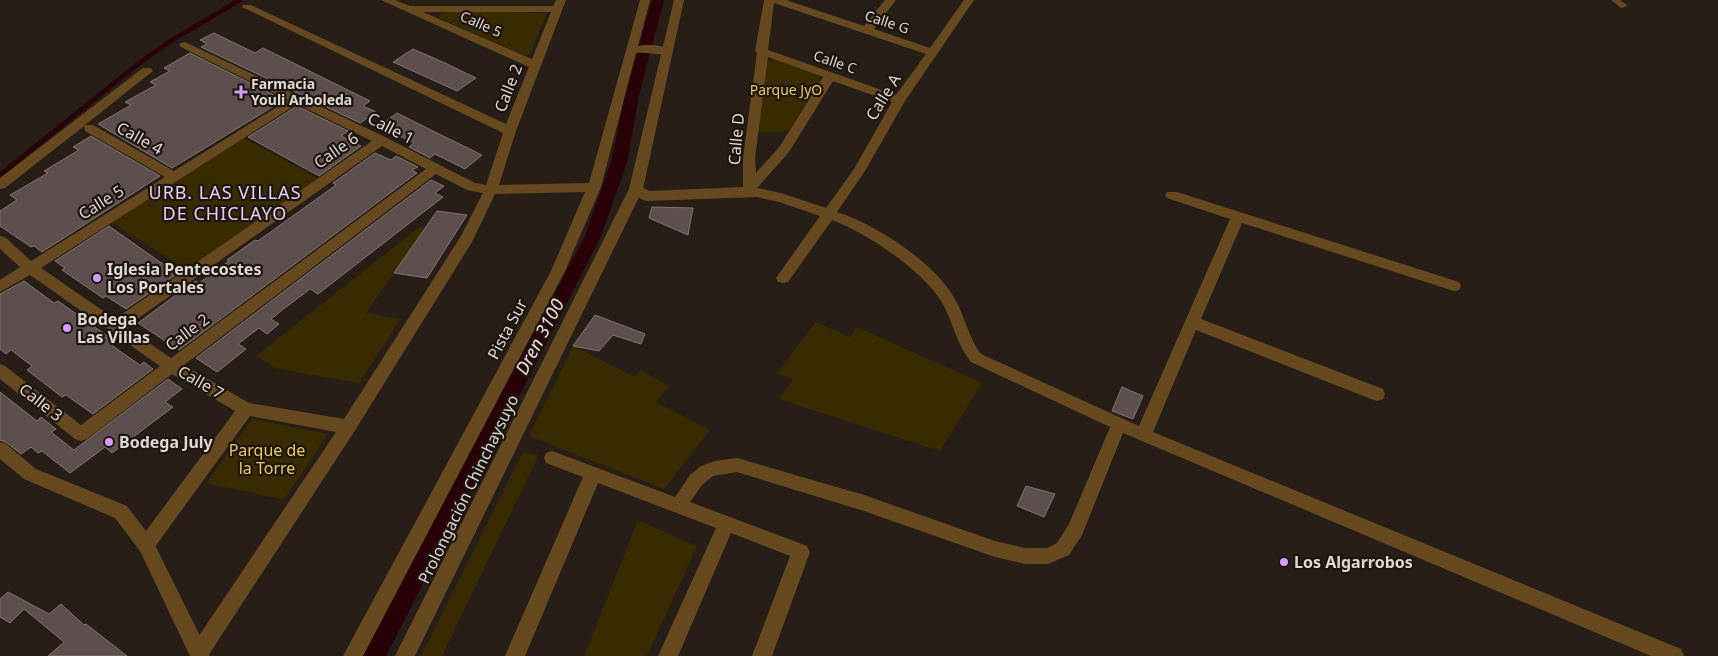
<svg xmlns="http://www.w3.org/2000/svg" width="1718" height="656" font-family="'Noto Sans',sans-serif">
<rect width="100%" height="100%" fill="#271e18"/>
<path fill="#382b00" d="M 445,11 L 547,13 L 530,54 L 526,56 L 439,18 L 438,16 Z
M 774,59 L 819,76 L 820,80 L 788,132 L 757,132 L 764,63 Z
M 243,138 L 318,178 L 187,270 L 111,222 Z
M 419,227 L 425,228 L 366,313 L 401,319 L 359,383 L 277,369 L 256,356 Z
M 816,322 L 850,337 L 857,327 L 982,383 L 940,451 L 778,399 L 793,380 L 777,373 Z
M 573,346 L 635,377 L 640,370 L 669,386 L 656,402 L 710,430 L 664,489 L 529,436 Z
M 252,419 L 328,434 L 284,500 L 206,483 Z
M 523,452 L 539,455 L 442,656 L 421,656 Z
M 638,520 L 697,546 L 647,656 L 584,656 Z"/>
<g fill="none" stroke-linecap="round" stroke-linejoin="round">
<path stroke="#290008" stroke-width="4.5" d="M 0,175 L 138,64 L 169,42 L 240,0"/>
<path fill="#290008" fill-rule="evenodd" d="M 652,0 L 664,0 L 639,95 L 627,162 L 601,236 L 386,656 L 363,656 L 585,236 L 611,162 L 625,95 Z"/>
</g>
<path fill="#5c4f4d" stroke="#827471" d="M 214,33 L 255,53 L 263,48 L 370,101 L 363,106 L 376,112 L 360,123 L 201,47 L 207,44 L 200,40 Z
M 413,49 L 445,63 L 476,78 L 457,91 L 393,62 Z
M 190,53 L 284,100 L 172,168 L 98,124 L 131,105 L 125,102 L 156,85 L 150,82 L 170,71 L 164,68 Z
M 297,106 L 348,131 L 341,136 L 361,146 L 319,176 L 248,137 Z
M 397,113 L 439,134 L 482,155 L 465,169 L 435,154 L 430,158 L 409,147 L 414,143 L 379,126 Z
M 91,136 L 160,176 L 42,252 L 34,246 L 31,247 L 0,226 L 0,211 L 17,200 L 10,195 L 48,173 L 44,171 L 79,150 L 73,147 Z
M 375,153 L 391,160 L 396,156 L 418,167 L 412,170 L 417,173 L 179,350 L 138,323 L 192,283 L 196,281 L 199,283 L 229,261 L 227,260 L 255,240 L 258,241 L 265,236 L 336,185 L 333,183 Z
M 431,180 L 444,186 L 435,193 L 443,197 L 318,294 L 310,289 L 281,311 L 271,319 L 279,324 L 267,334 L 259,328 L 238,344 L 246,349 L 217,372 L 196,358 Z
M 652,207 L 693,208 L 688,235 L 649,218 Z
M 437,211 L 467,215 L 427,278 L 394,273 Z
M 109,226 L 177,274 L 126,309 L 106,296 L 103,298 L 62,270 L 65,268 L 55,261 Z
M 24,281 L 54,303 L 58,301 L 113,340 L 109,343 L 124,354 L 140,365 L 144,362 L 153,369 L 93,414 L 66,395 L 62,397 L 27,370 L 32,366 L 11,350 L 6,354 L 0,349 L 0,294 Z
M 595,315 L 645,334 L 641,344 L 613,335 L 599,351 L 573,346 Z
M 168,379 L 182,389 L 165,402 L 173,407 L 112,453 L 105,447 L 70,473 L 42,451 L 38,453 L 31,447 L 21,454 L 7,443 L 0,440 L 0,392 L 37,421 L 41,417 L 56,429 L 51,432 L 74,450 Z
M 1122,387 L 1143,396 L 1133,419 L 1112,411 Z
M 1026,486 L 1055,494 L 1044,517 L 1017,506 Z
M 8,592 L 49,614 L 61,604 L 84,625 L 86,624 L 127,656 L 48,656 L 64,642 L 24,609 L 10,623 L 0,617 L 0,599 Z"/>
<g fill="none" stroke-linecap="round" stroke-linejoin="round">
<path fill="#674920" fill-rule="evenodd" d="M 1611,0 L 1620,0 L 1628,6 L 1621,8 Z"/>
<path fill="#674920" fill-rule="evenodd" d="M 381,0 L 395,0 L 410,6 L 553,6 L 556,0 L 566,0 L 516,131 L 499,185 L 589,183 L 640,0 L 650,0 L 638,46 C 648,44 665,45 673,51 C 665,58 647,51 636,53 L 601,187 L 565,271 L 363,656 L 343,656 L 551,271 L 585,192 L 495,194 L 472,242 L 354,432 L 208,656 L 191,656 L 189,653 L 192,646 L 336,432 L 250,416 L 152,551 L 146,553 L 140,551 L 137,545 L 140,539 L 235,411 L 172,374 L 87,439 L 81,441 L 75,439 L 0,379 L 0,364 L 5,366 L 81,425 L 160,366 L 30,275 L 0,292 L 0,280 L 20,267 L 0,249 L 0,236 L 5,237 L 31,261 L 165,177 L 85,131 L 84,126 L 5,188 L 0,189 L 0,178 L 143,68 L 151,68 L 153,71 L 85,125 L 93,125 L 174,171 L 288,100 L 181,47 L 179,45 L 181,43 L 185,42 L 385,137 L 475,183 L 486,185 L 503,133 L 242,7 L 243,5 L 251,5 L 506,124 L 529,67 ZM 423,12 L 551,12 L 532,59 ZM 297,104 L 372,141 L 115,319 L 41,268 ZM 382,146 L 426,169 L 171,358 L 126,327 ZM 436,174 L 467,190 L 483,193 L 461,236 L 344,419 L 249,403 L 184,365 Z
M 764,0 L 786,0 L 864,26 L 885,0 L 896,0 L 874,29 L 930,48 L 964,0 L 974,0 L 905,101 L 865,171 L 837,212 C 877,225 934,262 955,299 C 965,317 968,337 981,354 L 1139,426 L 1230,219 L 1167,198 L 1165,195 L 1167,192 L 1177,192 L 1459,282 L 1461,286 L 1459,290 L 1454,291 L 1242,223 L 1201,319 L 1383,389 L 1385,394 L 1383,399 L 1377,401 L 1371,399 L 1196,330 L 1153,432 L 1681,649 L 1684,656 L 1651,656 L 1123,433 L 1082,535 L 1069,555 L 1048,564 L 1025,564 L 995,557 L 864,511 L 737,472 L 713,476 L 702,485 L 690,502 L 807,546 L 810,552 L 772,656 L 752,656 L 790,556 L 731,533 L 678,656 L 658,656 L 716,528 L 598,483 L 525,656 L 505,656 L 583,477 L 546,463 L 544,458 L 546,453 L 552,451 L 675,497 L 690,475 L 701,466 L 715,461 L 737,458 L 864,495 L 995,541 L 1025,548 L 1047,548 L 1057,543 L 1069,524 L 1110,427 L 971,362 C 957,345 953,323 943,304 C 924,271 867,233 832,220 L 788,282 L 783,283 L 778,282 L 776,278 L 820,216 L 779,202 L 757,197 L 646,201 L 641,199 L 629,189 L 631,186 L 636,184 L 649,191 L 743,187 L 743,158 L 757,53 L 755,51 ZM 774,3 L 926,54 L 896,95 L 768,50 ZM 768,57 L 823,77 L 780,146 L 756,173 L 755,158 ZM 833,81 L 892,102 L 854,169 L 826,208 L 781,193 L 757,188 L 789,152 Z"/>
<path fill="#674920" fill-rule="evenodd" d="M 674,0 L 684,0 L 643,189 L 415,656 L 395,656 L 629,189 Z
M 0,442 L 6,444 L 36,469 L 127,506 L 152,539 L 210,656 L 190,656 L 140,551 L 115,518 L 24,479 L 0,459 Z"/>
</g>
<g fill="#d49cfb" stroke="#1e150f" stroke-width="2">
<path d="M238.5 84.5h5v5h5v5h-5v5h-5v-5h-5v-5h5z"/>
<circle cx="97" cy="278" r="5"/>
<circle cx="67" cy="328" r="5"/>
<circle cx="109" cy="442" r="5"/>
<circle cx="1284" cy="562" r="5"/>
</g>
<g text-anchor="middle" stroke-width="4.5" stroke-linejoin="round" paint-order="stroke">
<g font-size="14" fill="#dfd8d4" stroke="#1e150f">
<text transform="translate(887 22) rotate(18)" y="5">Calle G</text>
<text transform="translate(481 24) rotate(24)" y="5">Calle 5</text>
<text transform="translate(835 62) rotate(19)" y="5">Calle C</text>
</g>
<g font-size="14" font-weight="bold" fill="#dfd8d4" stroke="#1e150f" text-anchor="start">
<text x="251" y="89">Farmacia<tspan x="251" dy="16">Youli Arboleda</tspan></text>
</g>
<g font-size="14" fill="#e8cb66" stroke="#1e150f">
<text x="786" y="95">Parque JyO</text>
</g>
<g font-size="16" fill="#dfd8d4" stroke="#1e150f">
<text transform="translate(508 88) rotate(-69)" y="6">Calle 2</text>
<text transform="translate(883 97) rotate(-58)" y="6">Calle A</text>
<text transform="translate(391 128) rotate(27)" y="6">Calle 1</text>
<text transform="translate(140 138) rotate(29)" y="6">Calle 4</text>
<text transform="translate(736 139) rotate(-85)" y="6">Calle D</text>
<text transform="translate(336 150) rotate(-35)" y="6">Calle 6</text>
<text transform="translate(101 202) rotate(-32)" y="6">Calle 5</text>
<text transform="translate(507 329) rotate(-62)" y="6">Pista Sur</text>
<text transform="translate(187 332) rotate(-37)" y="6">Calle 2</text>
<text transform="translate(201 382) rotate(30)" y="6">Calle 7</text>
<text transform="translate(41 402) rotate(38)" y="6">Calle 3</text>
<text transform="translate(468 489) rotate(-64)" y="6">Prolongación Chinchaysuyo</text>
</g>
<g font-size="16" font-weight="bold" fill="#dfd8d4" stroke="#1e150f" text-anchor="start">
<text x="107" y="275">Iglesia Pentecostes<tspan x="107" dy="18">Los Portales</tspan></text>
<text x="77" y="325">Bodega<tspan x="77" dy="18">Las Villas</tspan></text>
<text x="119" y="448">Bodega July</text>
<text x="1294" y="568">Los Algarrobos</text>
</g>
<g font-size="16" fill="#e8cb66" stroke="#1e150f">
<text x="267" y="456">Parque de<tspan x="267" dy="18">la Torre</tspan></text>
</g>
<g font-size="18" letter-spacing="1" fill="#e4cdf5" stroke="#1e150f">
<text x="225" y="199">URB. LAS VILLAS<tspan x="225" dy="21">DE CHICLAYO</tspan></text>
</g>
<g font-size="18" font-style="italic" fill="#f3dddf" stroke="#1e150f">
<text transform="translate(540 337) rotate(-62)" y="6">Dren 3100</text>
</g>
</g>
</svg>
